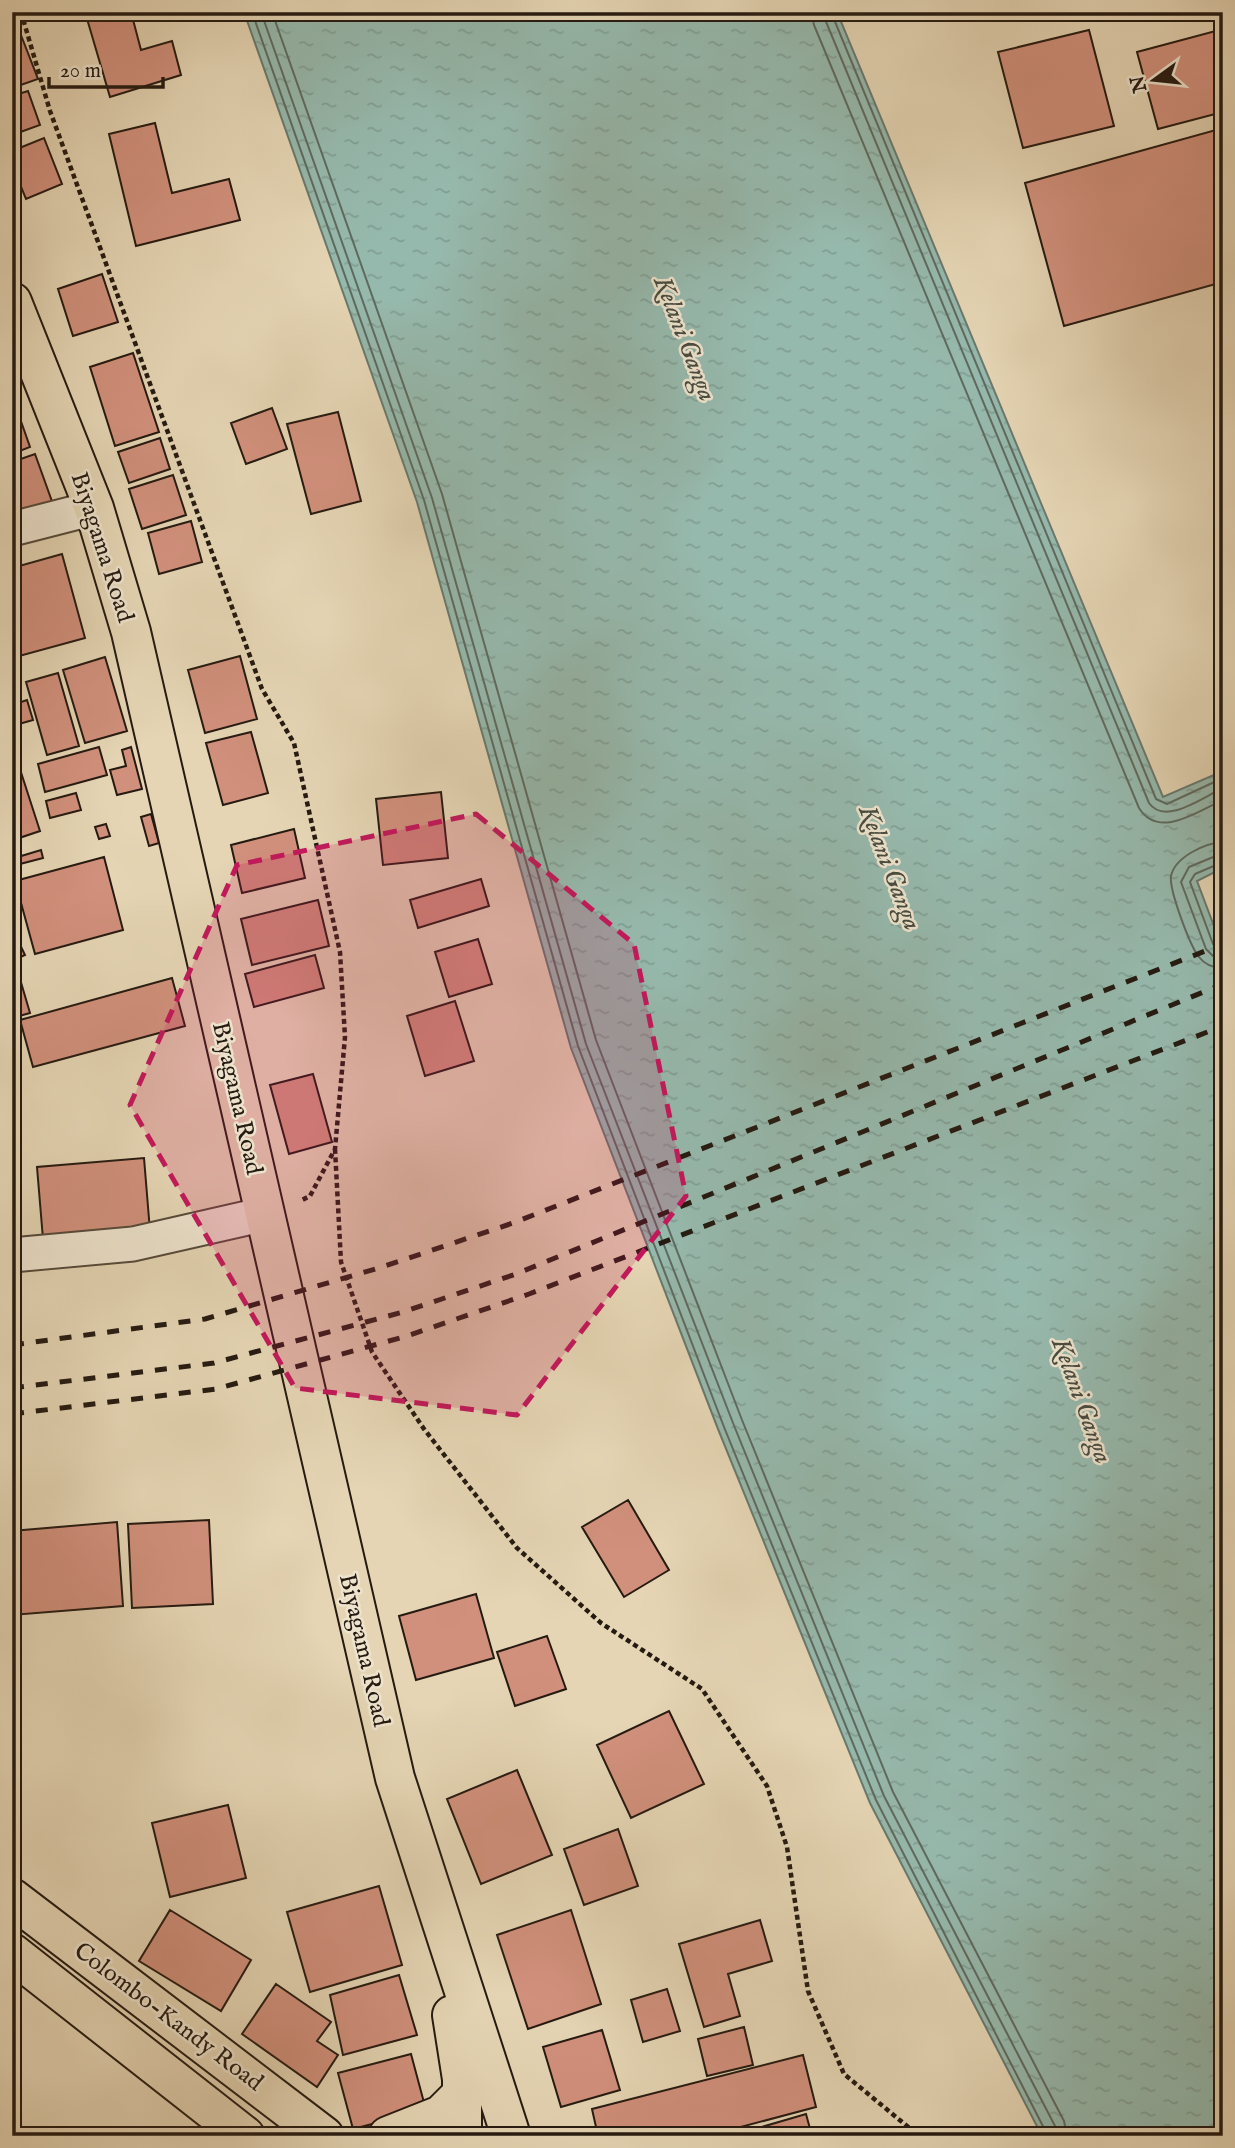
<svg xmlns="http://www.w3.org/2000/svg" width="1235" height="2148" font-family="'IM FELL English',serif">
<defs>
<pattern id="water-ripples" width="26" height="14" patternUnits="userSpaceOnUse" patternTransform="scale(1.75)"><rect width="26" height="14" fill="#96b9ad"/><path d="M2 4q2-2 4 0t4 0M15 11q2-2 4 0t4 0" fill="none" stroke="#819e94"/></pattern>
</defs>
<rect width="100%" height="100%" fill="#e5d5b4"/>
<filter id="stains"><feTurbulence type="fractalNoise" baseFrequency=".00286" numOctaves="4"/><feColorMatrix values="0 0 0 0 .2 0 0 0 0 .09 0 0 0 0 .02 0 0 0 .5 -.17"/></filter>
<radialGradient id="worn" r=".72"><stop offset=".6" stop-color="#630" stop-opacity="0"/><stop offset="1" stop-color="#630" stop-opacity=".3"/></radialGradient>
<path fill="url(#water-ripples)" stroke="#69796f" stroke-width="2" d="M 244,12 L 837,12 L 1163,797 L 1223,771 L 1223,868 L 1197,881 L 1223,950 L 1223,2136 L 1042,2136 L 870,1803 L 718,1429 L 571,1048 L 417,502 Z"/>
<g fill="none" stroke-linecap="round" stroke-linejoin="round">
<path stroke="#5e6a5f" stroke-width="2" d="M 252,12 L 424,500 L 578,1046 L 724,1427 L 876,1800 L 1048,2136
M 261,12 L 432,498 L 586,1044 L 733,1423 L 884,1796 L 1055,2126 L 1057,2136
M 272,12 L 442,494 L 596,1040 L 742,1420 L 893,1792 L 1064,2121 L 1067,2136
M 811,12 L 814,25 L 1139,808 C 1159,840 1198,811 1223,800
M 822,12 L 1149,803 C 1165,826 1203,797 1223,788
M 831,12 L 1156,799 L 1167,804 L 1223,778
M 1223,842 C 1205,843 1175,857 1171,876 C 1169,890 1190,946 1199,957 C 1205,965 1213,968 1223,968
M 1223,853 L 1189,867 L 1181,882 L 1206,949 L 1213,956 L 1223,958
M 1223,862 L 1195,874 L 1190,882 L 1213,944 L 1223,949"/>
</g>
<path fill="#d1907c" stroke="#251a11" stroke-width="2" d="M 12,12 L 38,79 L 12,88 Z
M 85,12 L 131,12 L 141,50 L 172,41 L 181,75 L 110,97 Z
M 1223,29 L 1223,112 L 1158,129 L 1137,52 Z
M 1089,30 L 1114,126 L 1023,148 L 998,52 Z
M 28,91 L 40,125 L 12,135 L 12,96 Z
M 155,123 L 172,193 L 229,179 L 240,220 L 136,246 L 109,134 Z
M 1223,128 L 1223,282 L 1064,326 L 1025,183 Z
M 44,138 L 62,184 L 26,199 L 12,165 L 12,151 Z
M 102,274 L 118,322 L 73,336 L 58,289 Z
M 133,353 L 159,432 L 115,446 L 90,367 Z
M 272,408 L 287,449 L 246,464 L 231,423 Z
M 17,410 L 30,447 L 12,454 L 12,412 Z
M 338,412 L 361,501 L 311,514 L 287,424 Z
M 160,438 L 170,469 L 129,483 L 118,452 Z
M 35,454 L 54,507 L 12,522 L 12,462 Z
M 173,475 L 186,515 L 142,529 L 129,489 Z
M 191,521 L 202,562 L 159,574 L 148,533 Z
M 62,554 L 85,638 L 12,658 L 12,568 Z
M 240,656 L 257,719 L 205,733 L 188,670 Z
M 105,657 L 127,731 L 85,743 L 63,670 Z
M 58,673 L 79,746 L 47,755 L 26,682 Z
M 27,700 L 33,720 L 12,726 L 12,705 Z
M 251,732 L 268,793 L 223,805 L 206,743 Z
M 99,747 L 107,775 L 45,792 L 38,764 Z
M 131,747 L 142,789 L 117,795 L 110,770 L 126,766 L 122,750 Z
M 17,760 L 40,831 L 13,840 L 12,762 Z
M 441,792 L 448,858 L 383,865 L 376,799 Z
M 76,793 L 81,810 L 50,818 L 46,801 Z
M 151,814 L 159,843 L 149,846 L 141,817 Z
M 106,824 L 110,836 L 99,839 L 95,827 Z
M 294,829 L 305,878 L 242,893 L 231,845 Z
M 41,850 L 43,858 L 20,864 L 18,857 Z
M 104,857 L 123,930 L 35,954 L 15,881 Z
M 481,879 L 489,906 L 418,928 L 410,900 Z
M 318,900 L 329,946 L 252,965 L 241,919 Z
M 12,928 L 25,955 L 12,961 Z
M 478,939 L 492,984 L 449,997 L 435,952 Z
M 315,955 L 324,988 L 254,1007 L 245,974 Z
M 172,978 L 185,1026 L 33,1067 L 20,1020 Z
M 20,979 L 30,1013 L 12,1018 L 12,981 Z
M 455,1001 L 474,1061 L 425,1076 L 407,1016 Z
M 313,1074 L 332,1142 L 289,1154 L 270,1085 Z
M 144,1158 L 150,1231 L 43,1239 L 37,1167 Z
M 628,1500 L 669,1570 L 624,1597 L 582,1527 Z
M 209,1520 L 213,1604 L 132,1608 L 128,1524 Z
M 117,1522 L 123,1606 L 12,1615 L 12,1531 Z
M 476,1594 L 494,1658 L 416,1680 L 399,1616 Z
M 547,1636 L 566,1689 L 515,1706 L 497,1652 Z
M 669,1711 L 704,1784 L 631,1818 L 597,1745 Z
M 517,1770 L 552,1855 L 481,1884 L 447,1799 Z
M 228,1805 L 246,1878 L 170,1897 L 152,1823 Z
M 618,1829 L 638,1886 L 584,1905 L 564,1849 Z
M 379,1886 L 402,1965 L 310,1992 L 287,1912 Z
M 170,1910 L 251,1960 L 221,2011 L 139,1961 Z
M 571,1910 L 601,2004 L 528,2029 L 497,1935 Z
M 760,1920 L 772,1961 L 728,1974 L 740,2016 L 704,2027 L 679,1944 Z
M 399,1975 L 417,2035 L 343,2055 L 330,1995 Z
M 276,1984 L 331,2022 L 317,2041 L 338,2055 L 317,2087 L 242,2034 Z
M 667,1989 L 680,2031 L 643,2042 L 631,2000 Z
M 744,2027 L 753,2065 L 707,2076 L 698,2039 Z
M 602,2030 L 620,2090 L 561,2107 L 543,2047 Z
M 411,2054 L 426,2110 L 353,2129 L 338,2073 Z
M 803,2055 L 816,2107 L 707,2136 L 598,2136 L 592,2109 Z
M 806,2114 L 812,2136 L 731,2136 Z"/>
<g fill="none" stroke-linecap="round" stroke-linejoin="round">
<defs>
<path id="minor" d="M 12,529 L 94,508
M 12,1255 L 133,1244 L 265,1214"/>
<path id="primary" d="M 12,302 L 94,508 L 131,632 L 395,1778 L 511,2136
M 452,2015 L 462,2079 L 462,2136
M 388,2136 L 441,2115 L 463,2093"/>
<path id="trunk" d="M 12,1898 L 324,2136
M 12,1953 L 245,2136"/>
</defs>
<use href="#minor" stroke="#55493a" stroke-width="37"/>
<use href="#primary" stroke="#251a11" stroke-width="42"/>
<use href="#trunk" stroke="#251a11" stroke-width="42"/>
<path stroke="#251a11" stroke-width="4.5" stroke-dasharray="5 3.5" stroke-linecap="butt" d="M 21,12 L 50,111 L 262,689 L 294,743 L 340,952 L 345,1037 L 335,1149 L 310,1196 L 302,1200
M 335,1149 L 341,1262 L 372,1352 L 424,1429 L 517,1548 L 601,1623 L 702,1689 L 767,1786 L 787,1847 L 808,1991 L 844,2074 L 919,2136"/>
<use href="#minor" stroke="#eee4ce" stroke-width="33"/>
<use href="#primary" stroke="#e5d5b4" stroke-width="38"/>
<use href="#trunk" stroke="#e5d5b4" stroke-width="38"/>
<path stroke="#251a11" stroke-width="5" stroke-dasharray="12 12" stroke-linecap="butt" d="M 12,1345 L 205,1319 L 382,1267 L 513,1223 L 1223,944
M 12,1388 L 214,1363 L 403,1312 L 516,1274 L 1223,984
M 12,1414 L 216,1389 L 407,1336 L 529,1294 L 1223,1026"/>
</g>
<path fill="#c2185b" fill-opacity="0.2" stroke="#c2185b" stroke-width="5" stroke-dasharray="14 9" stroke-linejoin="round" d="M 476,814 L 634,944 L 686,1196 L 517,1415 L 295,1388 L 130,1105 L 237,865 Z"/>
<g text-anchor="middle" stroke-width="5" stroke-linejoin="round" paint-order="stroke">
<g font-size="24" fill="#251a11" stroke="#eee4ce">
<text transform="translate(103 547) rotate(72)" y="8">Biyagama Road</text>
<text transform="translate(238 1098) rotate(77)" y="8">Biyagama Road</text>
<text transform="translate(365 1650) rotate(77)" y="8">Biyagama Road</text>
<text transform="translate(169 2016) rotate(37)" y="8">Colombo-Kandy Road</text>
</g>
<g font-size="26" font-style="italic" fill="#474a40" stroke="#eee4ce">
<text transform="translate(686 338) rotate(69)" y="9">Kelani Ganga</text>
<text transform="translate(891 867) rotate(69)" y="9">Kelani Ganga</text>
<text transform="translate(1083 1400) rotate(70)" y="9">Kelani Ganga</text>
</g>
</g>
<rect width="1235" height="2148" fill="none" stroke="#e5d5b4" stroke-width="42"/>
<rect x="14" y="14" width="1207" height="2120" fill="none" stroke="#251a11" stroke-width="3.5"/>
<rect x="21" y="21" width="1193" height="2106" fill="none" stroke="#251a11" stroke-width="2"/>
<g transform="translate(1154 80) rotate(255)" stroke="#eee4ce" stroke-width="5" paint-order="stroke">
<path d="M0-5L12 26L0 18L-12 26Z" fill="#251a11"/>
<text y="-10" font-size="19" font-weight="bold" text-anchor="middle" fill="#251a11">N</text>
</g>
<path d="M49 77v10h114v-10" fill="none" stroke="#251a11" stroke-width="3.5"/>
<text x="60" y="77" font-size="21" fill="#251a11" stroke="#eee4ce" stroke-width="5" paint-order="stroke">20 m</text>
<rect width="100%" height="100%" filter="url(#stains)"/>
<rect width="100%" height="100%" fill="url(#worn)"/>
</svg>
